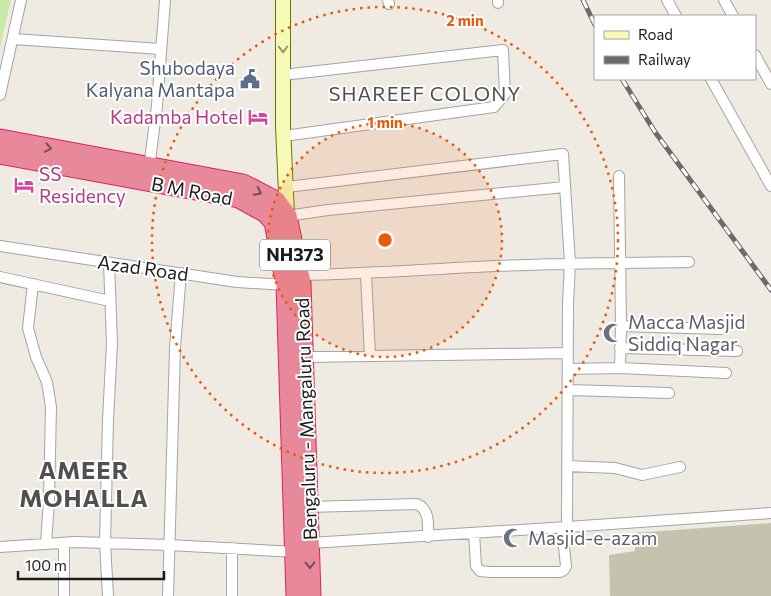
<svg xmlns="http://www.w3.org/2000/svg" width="771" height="596" font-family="Commissioner,sans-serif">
<rect width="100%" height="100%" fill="#efebe3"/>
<path fill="#c3c3ae" d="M 771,523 L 771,596 L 610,596 L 609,555 L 635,551 L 634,533 Z"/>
<path fill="#c8eaa8" d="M 0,0 L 11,0 L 0,48 Z"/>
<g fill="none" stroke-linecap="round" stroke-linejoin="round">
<defs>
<path id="street" d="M 388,0 L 389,4
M 498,0 L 498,3
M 667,0 L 676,16
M 724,0 L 733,16
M 13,39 L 161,49
M 755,55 L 771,84
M 283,75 L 503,50 L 505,94 L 494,107 L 284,136
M 711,79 L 771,186
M 0,95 L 21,0
M 149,168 L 157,106 L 165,0
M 619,176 L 621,326 L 620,368
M 287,187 L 563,154 L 570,263 L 568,304 L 567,527 L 310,543
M 287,216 L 328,210 L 565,187
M 0,246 L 237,282 L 286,285
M 366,274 L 370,356
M 299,275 C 365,274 430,269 496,266 C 560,263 625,263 689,262
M 0,277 L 110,301
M 33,284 L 28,328 L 36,357 L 47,382 L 51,407 L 49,500 L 46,544
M 621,326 L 721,329
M 620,348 L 737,351
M 303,357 L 568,353
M 568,369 L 620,368 L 726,373
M 568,390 L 669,393
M 567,466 L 615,468 L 642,475 L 680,467
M 309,507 L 417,504 C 430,510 428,524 428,537
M 567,527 L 771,513
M 474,533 L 476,566 L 480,571 L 490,572 L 560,572 L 564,570 L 566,566 L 562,528
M 0,547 L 75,542 L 169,545 L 296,552
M 64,596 L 64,543
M 108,596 L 105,543 L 108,420 L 112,343 L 109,263
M 168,596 L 175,348 L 181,273
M 232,596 L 232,548"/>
<path id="secondary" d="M 283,0 L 283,126 L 287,216"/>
<path id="highway" d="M 0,139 L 243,184 L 276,201 L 287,216 L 301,283 L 311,596
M 0,154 L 239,198 L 266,213 L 274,222 L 286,285 L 296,596"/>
</defs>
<use href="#street" stroke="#a4a4a4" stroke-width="12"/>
<use href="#secondary" stroke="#697503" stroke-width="16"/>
<use href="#highway" stroke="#db2261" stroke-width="21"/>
<use href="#street" stroke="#fff" stroke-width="10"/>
<use href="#secondary" stroke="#f7fab5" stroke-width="14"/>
<use href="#highway" stroke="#e7899b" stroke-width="19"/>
<defs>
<path id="rail" d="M 583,0 L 595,25
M 622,79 L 655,132 L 771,290"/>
</defs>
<use href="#rail" stroke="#6b6b6b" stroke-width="5"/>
<use href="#rail" stroke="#fff" stroke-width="3" stroke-dasharray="9" stroke-linecap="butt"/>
</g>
<defs><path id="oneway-chevron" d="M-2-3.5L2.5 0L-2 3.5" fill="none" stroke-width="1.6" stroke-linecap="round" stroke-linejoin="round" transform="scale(1.25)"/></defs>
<use stroke="#959771" href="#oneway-chevron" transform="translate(283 49) rotate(90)"/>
<g stroke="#784e56">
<use href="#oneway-chevron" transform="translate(48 148) rotate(11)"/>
<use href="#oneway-chevron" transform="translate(258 192) rotate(27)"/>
<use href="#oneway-chevron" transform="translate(310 565) rotate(89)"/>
</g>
<circle cx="385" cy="240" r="117" fill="#e8590c" fill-opacity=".12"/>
<g fill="none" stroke="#e8590c" stroke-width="2.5" stroke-dasharray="2.5 5">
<circle cx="385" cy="240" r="117"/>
<circle cx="385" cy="240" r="233"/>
</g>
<defs>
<symbol id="civic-bare" viewBox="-9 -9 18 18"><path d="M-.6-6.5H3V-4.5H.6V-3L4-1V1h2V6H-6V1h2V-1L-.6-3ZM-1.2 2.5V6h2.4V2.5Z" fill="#5c6f8a" stroke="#fff" stroke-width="2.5" paint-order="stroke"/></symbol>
<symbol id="hotel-bare" viewBox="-9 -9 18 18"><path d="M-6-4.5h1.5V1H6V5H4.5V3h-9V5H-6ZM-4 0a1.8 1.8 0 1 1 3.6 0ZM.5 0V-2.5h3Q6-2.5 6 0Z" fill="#d1479c" stroke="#fff" stroke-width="2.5" paint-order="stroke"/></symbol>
<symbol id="mosque-bare" viewBox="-9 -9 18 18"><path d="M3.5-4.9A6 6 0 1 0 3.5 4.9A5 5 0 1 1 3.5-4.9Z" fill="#6b7280" stroke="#fff" stroke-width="2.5" paint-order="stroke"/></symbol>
</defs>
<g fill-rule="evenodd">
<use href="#civic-bare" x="236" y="65" width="28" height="28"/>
<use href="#hotel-bare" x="244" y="103" width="28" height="28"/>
<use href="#hotel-bare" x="10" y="171" width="28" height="28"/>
<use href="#mosque-bare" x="599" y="319" width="28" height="28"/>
<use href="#mosque-bare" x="499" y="524" width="28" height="28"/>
</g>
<g text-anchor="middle" stroke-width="4" stroke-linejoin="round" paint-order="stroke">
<rect fill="#fff" stroke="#616161" stroke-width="1" x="260" y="239.5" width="70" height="31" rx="4"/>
<g font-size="18" font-weight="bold" fill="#1d1d1d">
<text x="295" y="261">NH373</text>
</g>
<g font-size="19" fill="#4e5e75" stroke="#fff" text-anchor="end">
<text x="235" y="75">Shubodaya<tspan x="235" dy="22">Kalyana Mantapa</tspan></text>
</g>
<g font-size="19" fill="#b23c85" stroke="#fff" text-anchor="end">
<text x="243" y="124">Kadamba Hotel</text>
<text x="39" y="181" text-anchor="start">SS<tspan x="39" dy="22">Residency</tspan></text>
</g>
<g font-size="19" fill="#1d1d1d" stroke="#fff">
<text transform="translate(192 191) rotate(11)" y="7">B M Road</text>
<text transform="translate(143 268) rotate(8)" y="7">Azad Road</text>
<text transform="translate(306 419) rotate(-92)" y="7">Bengaluru - Mangaluru Road</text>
</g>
<g font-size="19" fill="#5b616d" stroke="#fff" text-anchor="start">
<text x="628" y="329">Macca Masjid<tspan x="628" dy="22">Siddiq Nagar</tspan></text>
<text x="528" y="545">Masjid-e-azam</text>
</g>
<g font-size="20" letter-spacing="1" fill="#505050" stroke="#fff">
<text x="425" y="101">SHAREEF COLONY</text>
</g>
<g font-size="24" font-weight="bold" letter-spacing="1" fill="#505050" stroke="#fff">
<text x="84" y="479">AMEER<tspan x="84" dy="28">MOHALLA</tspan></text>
</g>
</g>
<circle cx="385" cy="240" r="8" fill="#e8590c" stroke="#fff" stroke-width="2.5"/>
<g font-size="15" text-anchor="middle" font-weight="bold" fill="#e8590c" stroke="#fff" stroke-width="4" stroke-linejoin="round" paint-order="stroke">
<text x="465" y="26">2 min</text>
<text x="385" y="128">1 min</text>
</g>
<rect x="594" y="15" width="162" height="65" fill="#ffffff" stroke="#a5a5a5"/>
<rect x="604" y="31" width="25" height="8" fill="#f7fab5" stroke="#a5a5a5"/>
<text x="638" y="40" font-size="15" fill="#1d1d1d">Road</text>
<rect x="604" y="56" width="25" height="8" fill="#6b6b6b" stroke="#a5a5a5"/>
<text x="638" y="65" font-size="15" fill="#1d1d1d">Railway</text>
<path d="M18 571v8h146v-8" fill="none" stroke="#1d1d1d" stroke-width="2.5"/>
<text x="25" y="571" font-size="15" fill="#1d1d1d" stroke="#ffffff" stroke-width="4" paint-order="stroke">100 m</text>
</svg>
